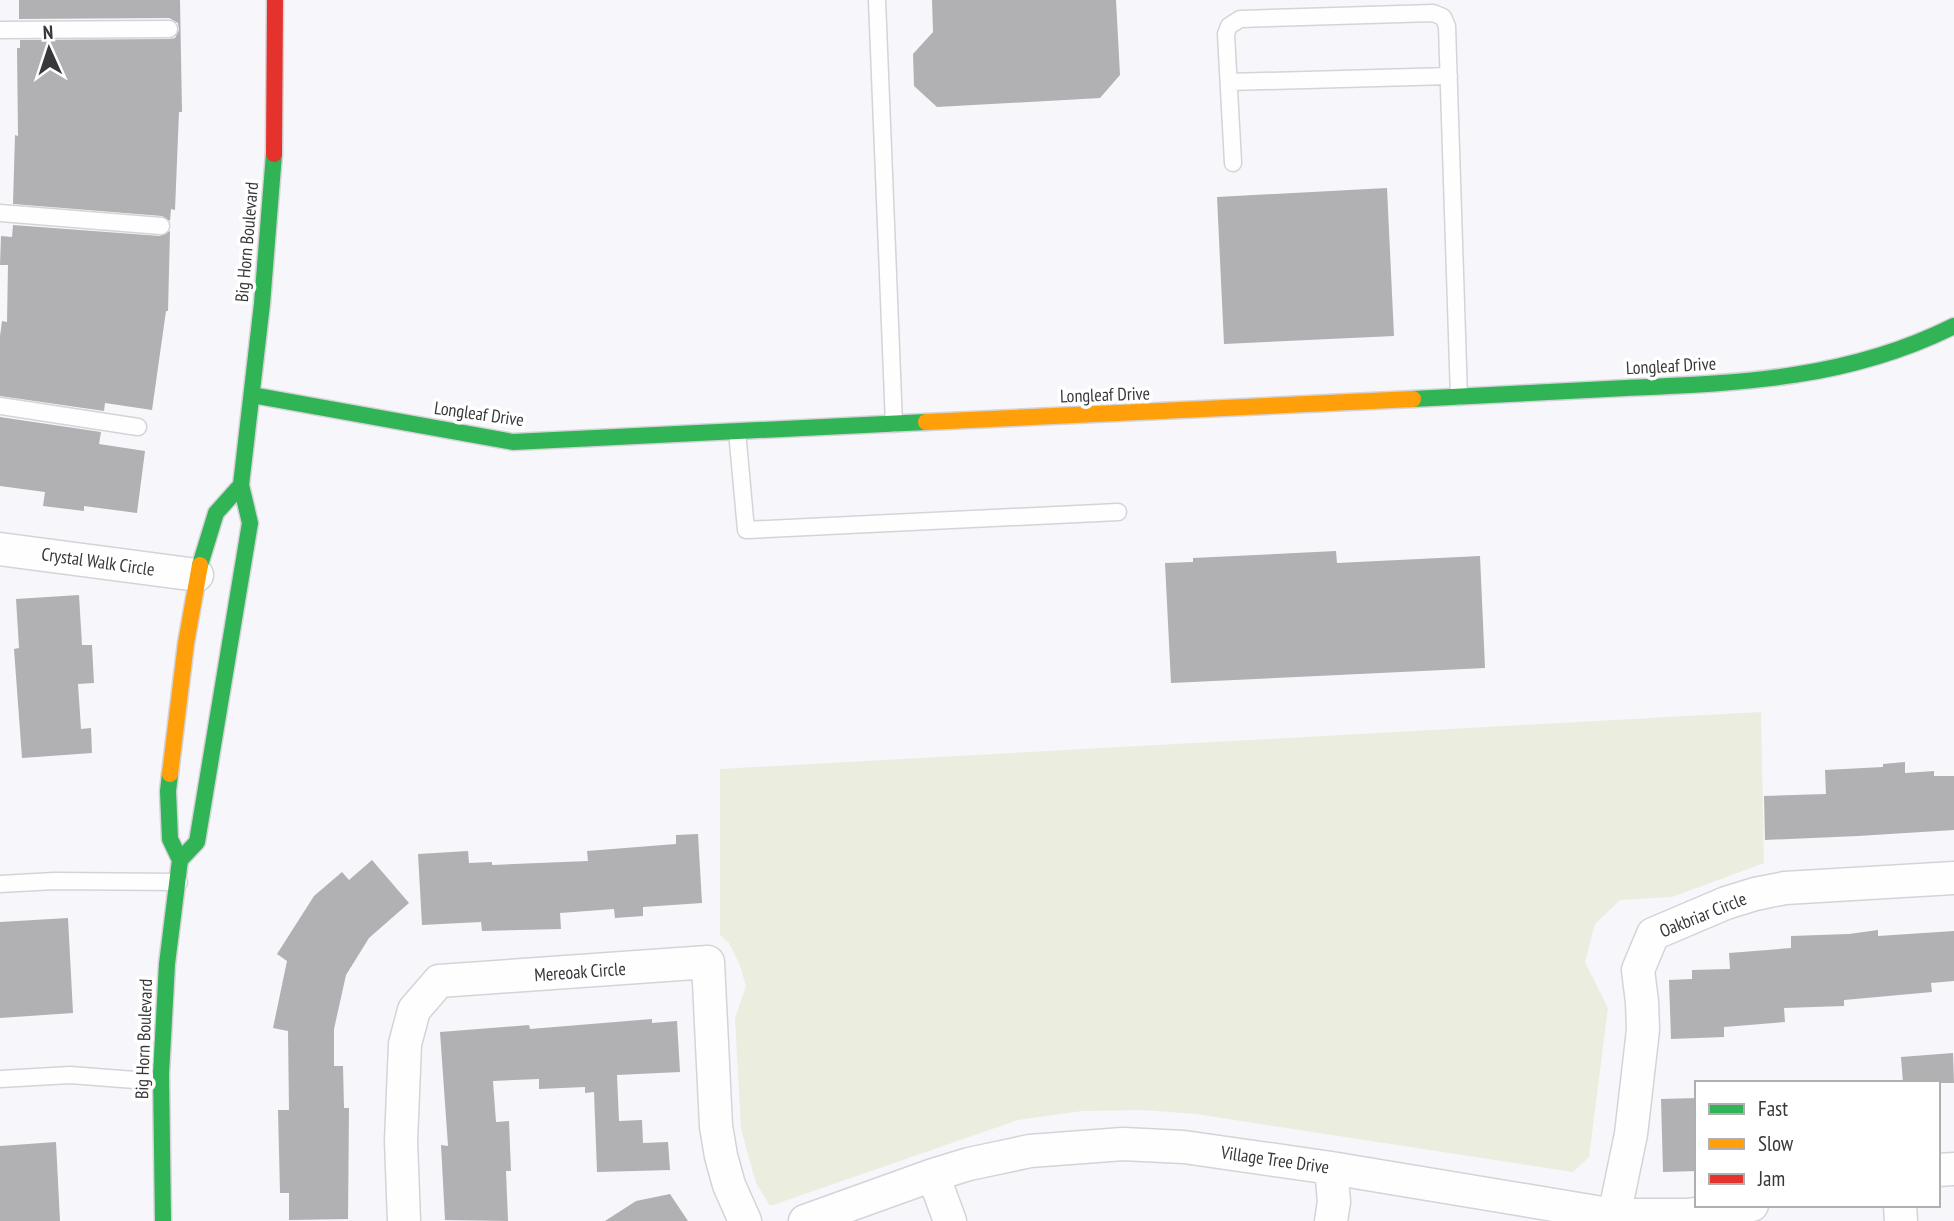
<svg xmlns="http://www.w3.org/2000/svg" width="1954" height="1221" font-family="'PT Sans Narrow',sans-serif">
<rect width="100%" height="100%" fill="#f6f6fb"/>
<path fill="#ebeede" d="M 1761,712 L 1764,863 L 1672,897 L 1620,900 L 1595,924 L 1585,962 L 1608,1008 L 1589,1157 L 1573,1172 L 1196,1114 L 1143,1110 L 1082,1111 L 1018,1120 L 770,1206 L 756,1183 L 741,1129 L 735,1018 L 746,986 L 739,963 L 729,943 L 720,935 L 720,769 Z"/>
<path fill="#b1b1b4" d="M 19,0 L 180,0 L 182,112 L 179,112 L 175,210 L 171,209 L 170,221 L 162,216 L 13,204 L 15,135 L 18,136 L 17,48 L 20,48 L 20,40 L 169,39 L 175,38 L 179,30 L 178,23 L 169,18 L 19,19 Z
M 932,0 L 1116,0 L 1120,75 L 1100,98 L 937,107 L 914,86 L 913,54 L 933,32 Z
M 1387,188 L 1394,336 L 1224,344 L 1217,197 Z
M 13,225 L 160,236 L 170,231 L 168,311 L 166,311 L 152,410 L 105,403 L 104,411 L 0,396 L 0,336 L 2,321 L 7,322 L 8,265 L 0,265 L 1,236 L 12,237 Z
M 0,417 L 101,432 L 99,444 L 145,451 L 137,513 L 84,506 L 84,511 L 43,506 L 45,492 L 0,486 Z
M 1336,551 L 1337,563 L 1480,556 L 1485,668 L 1171,683 L 1165,563 L 1193,562 L 1193,558 Z
M 79,595 L 82,645 L 92,645 L 94,683 L 78,684 L 81,729 L 91,728 L 92,753 L 22,758 L 14,649 L 19,648 L 16,599 Z
M 1905,762 L 1905,773 L 1934,771 L 1934,776 L 1954,776 L 1954,830 L 1858,836 L 1765,840 L 1764,796 L 1826,794 L 1825,770 L 1883,767 L 1883,764 Z
M 698,834 L 702,903 L 643,907 L 643,916 L 615,918 L 614,909 L 560,913 L 561,929 L 482,931 L 481,922 L 422,925 L 418,854 L 468,851 L 469,863 L 492,862 L 492,865 L 588,861 L 587,851 L 676,844 L 676,835 Z
M 372,860 L 409,903 L 369,938 L 346,975 L 334,1029 L 334,1066 L 343,1066 L 344,1108 L 349,1108 L 348,1219 L 289,1220 L 289,1193 L 280,1193 L 278,1110 L 289,1110 L 288,1031 L 273,1028 L 287,961 L 277,954 L 314,896 L 342,872 L 349,880 Z
M 68,918 L 73,1013 L 0,1018 L 0,922 Z
M 1878,930 L 1878,936 L 1954,931 L 1954,981 L 1931,983 L 1932,992 L 1844,1000 L 1844,1006 L 1784,1008 L 1785,1022 L 1724,1027 L 1724,1037 L 1671,1039 L 1669,980 L 1692,979 L 1692,970 L 1730,969 L 1729,953 L 1791,948 L 1791,936 L 1849,934 Z
M 652,1019 L 652,1023 L 677,1021 L 680,1072 L 617,1075 L 619,1121 L 642,1120 L 643,1143 L 668,1142 L 670,1170 L 597,1172 L 594,1092 L 585,1093 L 585,1087 L 539,1089 L 539,1079 L 493,1081 L 496,1122 L 509,1121 L 511,1171 L 506,1171 L 508,1221 L 445,1220 L 441,1145 L 448,1146 L 440,1032 L 529,1025 L 530,1029 Z
M 1953,1053 L 1954,1083 L 1903,1083 L 1901,1057 Z
M 1697,1098 L 1697,1171 L 1663,1172 L 1661,1099 Z
M 56,1142 L 60,1221 L 0,1221 L 0,1146 Z
M 670,1194 L 688,1221 L 605,1221 L 636,1201 Z"/>
<g fill="none" stroke-linecap="round" stroke-linejoin="round">
<defs>
<path id="lane" d="M 877,0 L 894,424
M 0,30 L 169,29
M 1229,82 L 1449,76
M 1233,163 L 1226,34 L 1229,26 L 1240,19 L 1433,13 L 1443,17 L 1447,26 L 1459,397
M 0,213 L 161,226
M 0,406 L 138,427
M 737,431 L 746,530 L 1118,512
M 0,884 L 54,881 L 179,882
M 0,1079 L 70,1075 L 161,1082"/>
<path id="street" d="M 0,549 L 197,575
M 1331,1168 L 1334,1202 L 1331,1221
M 1938,1170 L 1954,1169
M 933,1175 L 950,1221
M 1900,1205 L 1901,1221
M 404,1221 L 401,1141 L 405,1044 L 414,1010 L 439,981 L 708,962 L 716,1126 L 721,1156 L 729,1185 L 745,1221
M 805,1221 L 933,1175 L 969,1164 L 1030,1151 L 1123,1144 L 1184,1147 L 1331,1168 L 1614,1215 L 1688,1215 L 1752,1205
M 1613,1221 L 1631,1134 L 1643,1030 L 1642,1002 L 1638,970 L 1653,934 L 1726,903 L 1755,894 L 1785,888 L 1954,878"/>
<path id="fast" d="M 252,395 L 513,442 L 926,422
M 1413,399 C 1484,395 1555,392 1626,388 C 1742,383 1848,379 1954,326
M 200,565 L 216,513 L 241,485
M 180,860 L 197,842 L 250,523 L 241,485 L 262,304 L 274,154
M 163,1221 L 161,1074 L 167,964 L 180,860 L 170,839 L 168,791 L 170,774"/>
<path id="slow" d="M 926,422 L 1413,399
M 170,774 L 186,643 L 200,565"/>
<path id="jam" d="M 274,154 L 275,0"/>
</defs>
<use href="#lane" stroke="#d4d4d8" stroke-width="19"/>
<use href="#street" stroke="#d4d4d8" stroke-width="35"/>
<use href="#fast" stroke="#d4d4d8" stroke-width="19"/>
<use href="#slow" stroke="#d4d4d8" stroke-width="19"/>
<use href="#jam" stroke="#d4d4d8" stroke-width="19"/>
<use href="#lane" stroke="#fefefe" stroke-width="16"/>
<use href="#street" stroke="#fefefe" stroke-width="32"/>
<use href="#fast" stroke="#30b455" stroke-width="16"/>
<use href="#slow" stroke="#ff9f0a" stroke-width="16"/>
<use href="#jam" stroke="#e5322d" stroke-width="16"/>
</g>
<g text-anchor="middle" stroke-width="7" stroke-linejoin="round" paint-order="stroke">
<g font-size="18" fill="#38373a" stroke="#fff">
<text transform="translate(247 242) rotate(-85)" y="6">Big Horn Boulevard</text>
<text transform="translate(1671 366) rotate(-3)" y="6">Longleaf Drive</text>
<text transform="translate(1105 395) rotate(-2)" y="6">Longleaf Drive</text>
<text transform="translate(479 414) rotate(8)" y="6">Longleaf Drive</text>
<text transform="translate(98 562) rotate(8)" y="6">Crystal Walk Circle</text>
<text transform="translate(1703 915) rotate(-22)" y="6">Oakbriar Circle</text>
<text transform="translate(580 972) rotate(-4)" y="6">Mereoak Circle</text>
<text transform="translate(144 1039) rotate(-88)" y="6">Big Horn Boulevard</text>
<text transform="translate(1275 1160) rotate(8)" y="6">Village Tree Drive</text>
</g>
</g>
<rect x="1695" y="1081" width="245" height="126" fill="#ffffff" stroke="#afafb0" stroke-width="2"/>
<rect x="1709" y="1104" width="35" height="10" fill="#30b455" stroke="#afafb0" stroke-width="2"/>
<text x="1758" y="1116" font-size="21" fill="#38373a">Fast</text>
<rect x="1709" y="1139" width="35" height="10" fill="#ff9f0a" stroke="#afafb0" stroke-width="2"/>
<text x="1758" y="1151" font-size="21" fill="#38373a">Slow</text>
<rect x="1709" y="1174" width="35" height="10" fill="#e5322d" stroke="#afafb0" stroke-width="2"/>
<text x="1758" y="1186" font-size="21" fill="#38373a">Jam</text>
<g transform="translate(49 49) rotate(357)" stroke="#ffffff" stroke-width="5" paint-order="stroke">
<path d="M0-5L12 26L0 18L-12 26Z" fill="#38373a"/>
<text y="-10" font-size="19" font-weight="bold" text-anchor="middle" fill="#38373a">N</text>
</g>
</svg>
